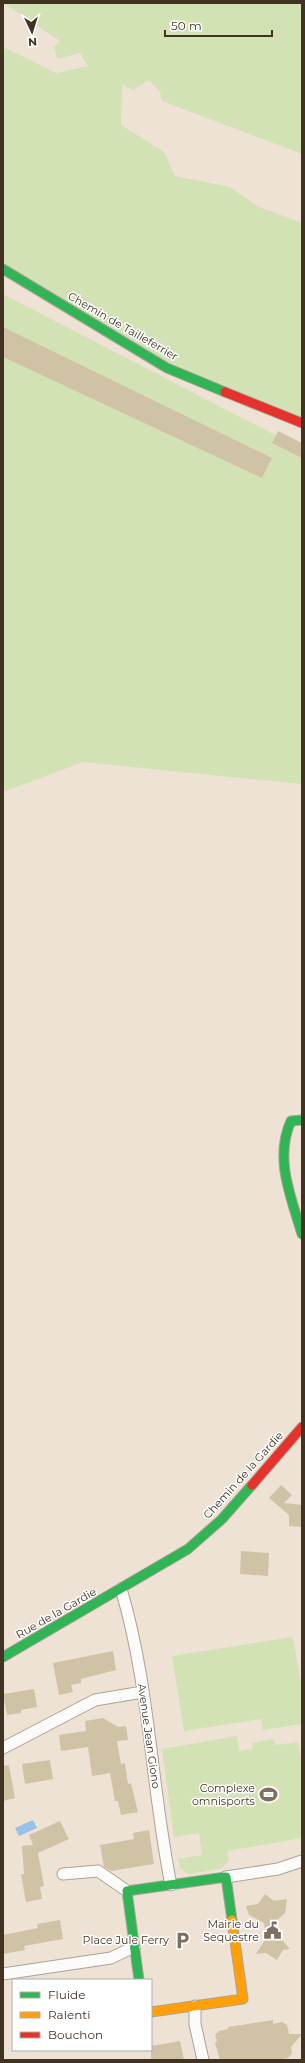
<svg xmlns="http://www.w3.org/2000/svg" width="305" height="2063" font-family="Montserrat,sans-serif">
<rect width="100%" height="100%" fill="#eee2d4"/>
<path fill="#d2e2b5" d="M 3,3 L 302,3 L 302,154 L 162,101 L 160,92 L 149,80 L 133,90 L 122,84 L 121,125 L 164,152 L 175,176 L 230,187 L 257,206 L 302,223 L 302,417 L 171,364 L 3,263 L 3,47 L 57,73 L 88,66 L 80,53 L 57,59 L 54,47 L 60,41 Z
M 3,294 L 302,449 L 302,784 L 83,762 L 3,792 Z
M 293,1637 L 302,1691 L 302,1724 L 263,1730 L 261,1719 L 184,1731 L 172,1656 Z
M 237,1736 L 239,1751 L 253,1749 L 252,1743 L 274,1739 L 275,1745 L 298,1742 L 302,1766 L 302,1838 L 227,1851 L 229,1861 L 220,1869 L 188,1874 L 180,1868 L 178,1859 L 202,1855 L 199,1833 L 174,1837 L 162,1749 Z"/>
<path fill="#99c0e9" d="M 33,1820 L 37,1828 L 19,1836 L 15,1828 Z"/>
<path fill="#d0c3a5" d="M 3,327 L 272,458 L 262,478 L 3,357 Z
M 278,431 L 302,443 L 302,458 L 272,443 Z
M 281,1485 L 292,1495 L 284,1503 L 302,1505 L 302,1527 L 289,1526 L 289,1515 L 269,1498 Z
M 241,1551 L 269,1553 L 268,1576 L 240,1574 Z
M 113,1651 L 116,1670 L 81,1679 L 81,1683 L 71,1685 L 73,1692 L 59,1695 L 53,1663 Z
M 34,1689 L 37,1707 L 21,1710 L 21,1713 L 7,1715 L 3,1694 Z
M 103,1718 L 118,1727 L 126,1726 L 128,1740 L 117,1741 L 121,1764 L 125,1763 L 128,1784 L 131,1783 L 138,1812 L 121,1815 L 118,1801 L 115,1801 L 110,1773 L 92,1776 L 88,1747 L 61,1751 L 59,1735 L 86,1731 L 85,1721 Z
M 50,1760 L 53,1779 L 25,1784 L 22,1764 Z
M 9,1765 L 15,1798 L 3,1801 L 3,1766 Z
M 60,1821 L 69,1839 L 38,1853 L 44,1886 L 40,1887 L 42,1899 L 26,1902 L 21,1874 L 24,1874 L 22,1846 L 33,1845 L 29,1835 Z
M 149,1830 L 154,1864 L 111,1871 L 104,1867 L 100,1845 L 134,1839 L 133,1833 Z
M 265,1894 L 274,1901 L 287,1899 L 285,1913 L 275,1922 L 277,1934 L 290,1949 L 283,1950 L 277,1960 L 266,1953 L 256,1954 L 266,1938 L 264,1923 L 249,1915 L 246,1906 L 258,1904 Z
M 60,1920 L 63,1939 L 24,1946 L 25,1950 L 3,1954 L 3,1935 L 38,1928 L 37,1924 Z
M 273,2020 L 273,2024 L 282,2022 L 287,2025 L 289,2034 L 302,2034 L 291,2047 L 292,2053 L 288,2058 L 277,2060 L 220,2060 L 215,2043 L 217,2041 L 215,2035 L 219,2031 L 228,2029 L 228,2027 Z
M 180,2041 L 184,2060 L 151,2060 L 151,2046 Z"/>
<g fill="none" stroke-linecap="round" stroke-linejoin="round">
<defs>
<path id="street" d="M 121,1589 C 150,1685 151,1787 171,1885
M 3,1748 L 95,1700 L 143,1692
M 63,1874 L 98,1871 L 127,1891
M 226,1877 L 278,1869 L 302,1861
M 3,1974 L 111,1958 L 134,1947
M 195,2006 L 195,2024 L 203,2060"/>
<path id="fast" d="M 3,269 L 167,368 L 225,392
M 302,1120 L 291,1121 C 274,1158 291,1197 302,1234
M 3,1657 L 188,1549 L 222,1519 L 252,1485
M 139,1980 L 127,1891 L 226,1877 L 232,1920"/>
<path id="slow" d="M 151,2012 L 243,1999 L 232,1920"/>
<path id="jam" d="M 225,392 L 302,423
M 252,1485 L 302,1427"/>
</defs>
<use href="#street" stroke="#ada294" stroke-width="13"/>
<use href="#fast" stroke="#ada294" stroke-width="11"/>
<use href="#slow" stroke="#ada294" stroke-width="11"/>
<use href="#jam" stroke="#ada294" stroke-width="11"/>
<use href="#street" stroke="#fcfbf9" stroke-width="11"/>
<use href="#fast" stroke="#30b455" stroke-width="9"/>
<use href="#slow" stroke="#ff9f0a" stroke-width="9"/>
<use href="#jam" stroke="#e5322d" stroke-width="9"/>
</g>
<defs>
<symbol id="stadium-bare" viewBox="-9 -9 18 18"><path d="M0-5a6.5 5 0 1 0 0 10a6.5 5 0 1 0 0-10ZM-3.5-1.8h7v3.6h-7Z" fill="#7e7060" stroke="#fff" stroke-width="2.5" paint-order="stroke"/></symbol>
<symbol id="civic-bare" viewBox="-9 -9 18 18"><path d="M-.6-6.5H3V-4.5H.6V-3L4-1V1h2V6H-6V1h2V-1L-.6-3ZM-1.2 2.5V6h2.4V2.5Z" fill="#7e7060" stroke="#fff" stroke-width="2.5" paint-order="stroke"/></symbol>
<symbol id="parking-bare" viewBox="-9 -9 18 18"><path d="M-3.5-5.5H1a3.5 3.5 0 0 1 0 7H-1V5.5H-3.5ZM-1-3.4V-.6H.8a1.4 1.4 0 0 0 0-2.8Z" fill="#7e7060" stroke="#fff" stroke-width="2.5" paint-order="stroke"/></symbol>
</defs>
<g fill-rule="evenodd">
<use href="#stadium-bare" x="256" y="1782" width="25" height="25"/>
<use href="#civic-bare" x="260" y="1918" width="25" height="25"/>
<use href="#parking-bare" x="170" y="1928" width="25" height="25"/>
</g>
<g text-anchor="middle" stroke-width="3" stroke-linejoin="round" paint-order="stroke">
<g font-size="11" fill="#413221" stroke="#fff">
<text transform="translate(123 326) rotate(30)" y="4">Chemin de Tailleferrier</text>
<text transform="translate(243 1475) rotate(-48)" y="4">Chemin de la Gardie</text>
<text transform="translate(56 1613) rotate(-30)" y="4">Rue de la Gardie</text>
<text transform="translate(149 1736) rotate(82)" y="4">Avenue Jean Giono</text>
</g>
<g font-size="11" fill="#413221" stroke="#fff" text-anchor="end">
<text x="255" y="1792">Complexe<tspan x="255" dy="13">omnisports</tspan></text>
<text x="259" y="1928">Mairie du<tspan x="259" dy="13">Sequestre</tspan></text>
<text x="169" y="1944">Place Jule Ferry</text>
</g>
</g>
<rect width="305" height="2063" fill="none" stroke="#413221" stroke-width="8"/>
<rect x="12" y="1979" width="140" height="72" fill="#ffffff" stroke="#b3ada6"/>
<rect x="20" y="1992" width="20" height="6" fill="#30b455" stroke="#b3ada6"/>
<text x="48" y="1999" font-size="12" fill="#413221">Fluide</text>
<rect x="20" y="2012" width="20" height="6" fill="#ff9f0a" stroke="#b3ada6"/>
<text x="48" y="2019" font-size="12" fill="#413221">Ralenti</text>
<rect x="20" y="2032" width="20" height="6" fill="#e5322d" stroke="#b3ada6"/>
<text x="48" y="2039" font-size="12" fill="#413221">Bouchon</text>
<g transform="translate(32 32) rotate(176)" stroke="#ffffff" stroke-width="3" paint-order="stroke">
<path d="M0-3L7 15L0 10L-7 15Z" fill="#413221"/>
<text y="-6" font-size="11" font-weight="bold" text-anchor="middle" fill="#413221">N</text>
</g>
<path d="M165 30v6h107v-6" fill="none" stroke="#413221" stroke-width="2"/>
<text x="171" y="30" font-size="12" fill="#413221" stroke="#ffffff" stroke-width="3" paint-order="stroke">50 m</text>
</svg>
